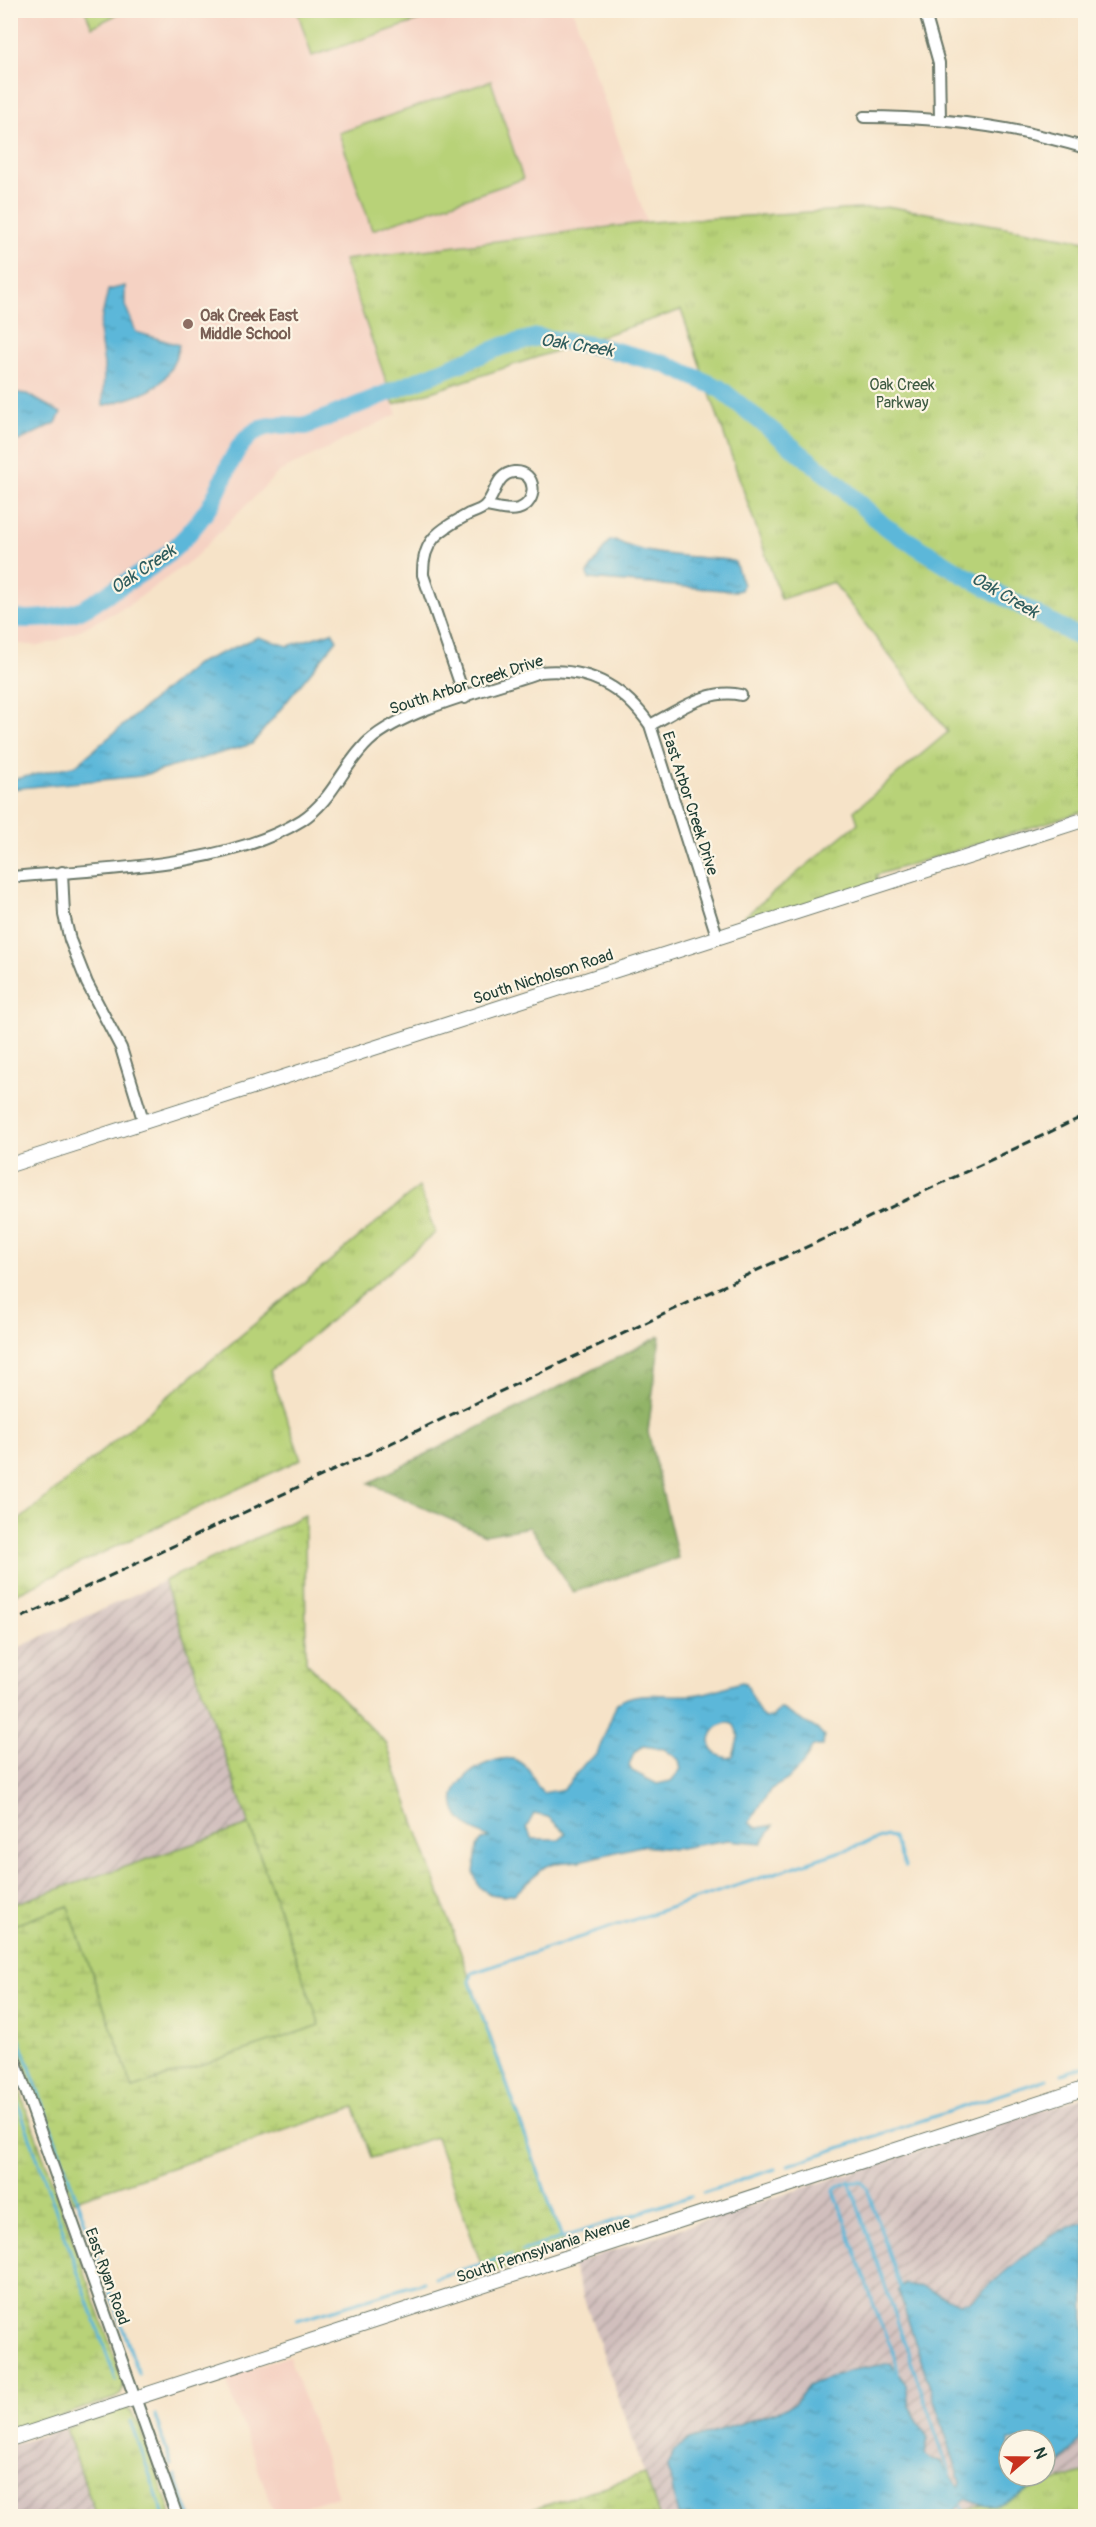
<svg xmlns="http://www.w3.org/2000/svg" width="1096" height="2527" font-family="Pangolin,sans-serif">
<defs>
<pattern id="industrial-furrows" width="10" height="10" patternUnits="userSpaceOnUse" patternTransform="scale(1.5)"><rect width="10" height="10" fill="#d1bfbd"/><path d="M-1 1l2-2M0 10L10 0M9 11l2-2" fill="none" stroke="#a99c9a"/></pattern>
<pattern id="forest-crowns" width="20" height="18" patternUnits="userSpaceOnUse" patternTransform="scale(1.5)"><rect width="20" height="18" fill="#92b468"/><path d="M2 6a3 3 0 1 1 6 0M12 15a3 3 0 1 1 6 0" fill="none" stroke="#779456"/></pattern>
<pattern id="wetland-marsh" width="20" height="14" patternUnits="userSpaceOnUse" patternTransform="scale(1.5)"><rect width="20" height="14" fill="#b8d278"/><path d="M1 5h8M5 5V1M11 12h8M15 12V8" fill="none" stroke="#9eb568"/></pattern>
<pattern id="park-tufts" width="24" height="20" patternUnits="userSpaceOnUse" patternTransform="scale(1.5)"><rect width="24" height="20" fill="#b8d278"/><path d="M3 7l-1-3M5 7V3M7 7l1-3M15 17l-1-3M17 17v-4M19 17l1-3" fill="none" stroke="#9eb568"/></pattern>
<pattern id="water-ripples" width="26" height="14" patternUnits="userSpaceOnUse" patternTransform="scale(1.5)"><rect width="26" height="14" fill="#5bb7d9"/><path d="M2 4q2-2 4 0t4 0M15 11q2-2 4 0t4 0" fill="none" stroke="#4b96b1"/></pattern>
</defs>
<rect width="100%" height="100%" fill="#fcf5e5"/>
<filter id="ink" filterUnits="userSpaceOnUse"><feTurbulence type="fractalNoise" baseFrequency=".0167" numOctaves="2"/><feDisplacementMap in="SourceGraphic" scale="12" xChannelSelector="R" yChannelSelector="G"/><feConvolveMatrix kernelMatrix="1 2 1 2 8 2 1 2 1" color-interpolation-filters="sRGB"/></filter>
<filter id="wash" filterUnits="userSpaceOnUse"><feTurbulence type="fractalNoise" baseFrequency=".008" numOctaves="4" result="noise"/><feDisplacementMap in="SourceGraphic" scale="24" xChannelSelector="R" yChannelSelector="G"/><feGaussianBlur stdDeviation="1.35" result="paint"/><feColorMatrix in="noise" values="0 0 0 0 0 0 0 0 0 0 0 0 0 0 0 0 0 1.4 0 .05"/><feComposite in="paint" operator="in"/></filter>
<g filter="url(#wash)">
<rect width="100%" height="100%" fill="#f6e3c8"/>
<path fill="#f5d2c3" d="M 10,11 L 573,11 L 647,222 L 344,260 L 397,414 L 279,472 L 193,559 L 129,605 L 62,639 L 39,646 L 11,643 Z
M 289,2356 L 338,2496 L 275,2516 L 225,2377 Z"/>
<path fill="url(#industrial-furrows)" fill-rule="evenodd" d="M 164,1581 L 249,1825 L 11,1905 L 11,1651 Z
M 1085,2096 L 1085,2472 L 950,2516 L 659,2516 L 572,2264 ZM 1009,2440 L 1045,2440 L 1045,2476 L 1009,2476 Z
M 66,2428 L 96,2516 L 11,2516 L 10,2446 Z"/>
<path fill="url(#forest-crowns)" stroke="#58784e" stroke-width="1.5" d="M 660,1336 L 648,1432 L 678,1558 L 573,1592 L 530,1527 L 485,1535 L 369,1483 Z"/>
<path fill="url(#wetland-marsh)" stroke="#6c8856" stroke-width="1.5" d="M 305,1515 L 306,1662 L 386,1743 L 566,2248 L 485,2275 L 436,2137 L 371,2158 L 354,2107 L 72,2201 L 11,2029 L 10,1926 L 68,1906 L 133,2088 L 319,2025 L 164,1581 Z
M 10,2063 L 124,2383 L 121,2394 L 115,2398 L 11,2432 Z
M 645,2474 L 659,2516 L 511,2516 Z"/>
<path fill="url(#park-tufts)" stroke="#6c8856" stroke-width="1.5" d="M 892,207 L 1085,241 L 1085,811 L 876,875 L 880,885 L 734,925 L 858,823 L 854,811 L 948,732 L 833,582 L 781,599 L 681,310 L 394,404 L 344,260 L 650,222 Z
M 419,1187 L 435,1233 L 270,1371 L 301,1459 L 11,1596 L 11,1527 Z
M 249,1825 L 320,2025 L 133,2088 L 68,1906 L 11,1926 L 11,1905 Z
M 121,2409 L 128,2409 L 139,2423 L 172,2516 L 96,2516 L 66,2428 Z
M 1085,2472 L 1085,2516 L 950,2516 Z"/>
<path fill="#b8d278" stroke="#6c8856" stroke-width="1.5" d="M 297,10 L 448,10 L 448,11 L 312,56 Z
M 85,11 L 124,11 L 92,27 Z
M 491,81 L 523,179 L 372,230 L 339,133 Z"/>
<path fill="url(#water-ripples)" stroke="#3d7a86" stroke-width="1.5" fill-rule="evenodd" d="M 125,286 L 125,305 L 136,332 L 179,345 C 168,393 144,393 103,406 L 104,365 L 99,330 L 108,290 Z
M 10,392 L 27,394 L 61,413 L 56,423 L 19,441 L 11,437 Z
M 615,540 C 644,557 696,556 730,560 L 735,562 L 743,585 L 741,590 L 735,591 L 589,579 L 587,574 L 609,541 Z
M 332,632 L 337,640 L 252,744 L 141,776 L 11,789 L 11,780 L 76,765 L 196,664 L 258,637 L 288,646 Z
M 742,1682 L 746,1683 L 760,1714 L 765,1718 L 772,1717 L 780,1708 L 817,1729 L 824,1737 L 823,1746 L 813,1746 L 803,1764 L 787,1780 L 771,1789 L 749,1823 L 757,1828 L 774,1825 L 762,1843 L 728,1840 L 674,1849 L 640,1846 L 580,1861 L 554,1863 L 543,1868 L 515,1894 L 503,1896 L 490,1894 L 479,1887 L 474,1874 L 477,1846 L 482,1840 L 489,1838 C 406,1801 491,1747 518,1761 C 535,1769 532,1784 543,1793 L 564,1789 L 585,1763 L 597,1754 L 617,1703 C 640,1689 665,1697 691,1695 C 710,1694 724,1686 742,1682 ZM 730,1723 L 734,1725 L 739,1736 L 733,1756 L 729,1758 C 698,1754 710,1722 730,1723 ZM 643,1746 L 664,1749 L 679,1760 L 681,1769 L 671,1781 L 657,1784 L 632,1771 L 629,1766 L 634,1753 ZM 534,1814 L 548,1817 L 566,1833 L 559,1839 L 533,1839 L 526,1828 Z
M 1085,2222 L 1085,2432 C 1070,2457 1022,2504 992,2506 C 983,2507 973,2502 965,2499 L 951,2516 L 678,2516 L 668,2467 L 674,2450 L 689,2440 L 776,2412 L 795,2403 L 809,2385 L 848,2371 L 890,2363 L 906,2384 L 909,2406 L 928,2438 L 925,2454 L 931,2459 L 940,2461 L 959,2487 L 961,2482 L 898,2290 L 903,2284 L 923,2287 L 959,2303 L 972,2300 C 1006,2273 1042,2232 1085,2222 ZM 1009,2440 L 1045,2440 L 1045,2476 L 1009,2476 Z"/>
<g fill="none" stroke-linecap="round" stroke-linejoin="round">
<path stroke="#5bb7d9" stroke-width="3" d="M 10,2012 L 139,2374
M 1062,2074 L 1086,2066
M 10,2081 L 116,2380
M 788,2165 L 1047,2079
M 849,2181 L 950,2474
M 703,2193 L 775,2169
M 562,2238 L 470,1982 L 472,1973 L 887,1836 L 893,1837 L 905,1866
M 522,2251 L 691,2196
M 435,2278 L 511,2255
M 297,2320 L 424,2282
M 898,2373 L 895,2356 L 879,2320 L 834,2190 C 843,2182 851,2182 862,2182 L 867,2188 L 900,2287
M 155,2415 L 171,2465
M 131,2421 L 164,2516
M 175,2476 L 190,2516
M 961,2506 L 965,2516"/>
<path stroke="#5bb7d9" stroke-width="18" d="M 10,618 C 33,620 57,619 78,611 C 89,607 100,598 110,592 C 155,566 179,551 209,507 C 225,483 229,451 253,433 C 267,422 290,425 306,426 L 503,346 L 537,337 L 596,346 L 665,364 L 719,388 L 836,482 L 884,526 L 962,574 L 1086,641"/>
</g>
</g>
<g filter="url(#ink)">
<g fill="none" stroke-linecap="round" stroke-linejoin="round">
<defs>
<path id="minor" d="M 924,10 L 939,63 L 940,119
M 864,117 C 940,117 1013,126 1086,148
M 465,698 L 423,575 C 422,539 440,530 469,514 C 474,512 481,510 485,506 C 496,496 495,474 514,472 C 537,470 539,503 518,509 C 508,512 495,507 486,506
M 650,725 C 678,711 709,687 741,695
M 62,872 L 64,915 L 70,940 L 87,983 L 121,1048 L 144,1123
M 10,877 C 98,869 226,868 302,820 C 333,800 343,765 369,741 C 406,708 491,689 540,672 C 588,667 623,686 650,725 L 717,936
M 10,2046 L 177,2516"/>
<path id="tertiary" d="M 10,1165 L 1086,819
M 10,2439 L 1086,2088"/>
</defs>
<use href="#minor" stroke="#6a7768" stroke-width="14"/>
<use href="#tertiary" stroke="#6a7768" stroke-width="16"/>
<use href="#minor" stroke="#fff" stroke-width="10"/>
<use href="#tertiary" stroke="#fff" stroke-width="14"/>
<path stroke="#1f3d34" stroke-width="3" stroke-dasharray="9 4.5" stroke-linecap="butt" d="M 10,1623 L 1086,1115"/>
</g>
</g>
<circle fill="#8d6e63" stroke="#fcf5e5" stroke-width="2" cx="188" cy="324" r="6"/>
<g text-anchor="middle" stroke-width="4.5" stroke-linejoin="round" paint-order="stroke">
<g font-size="16" font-weight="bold" fill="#785e54" stroke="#fcf5e5" text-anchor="start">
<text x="200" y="321">Oak Creek East<tspan x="200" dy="18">Middle School</tspan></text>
</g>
<g font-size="16" fill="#3e5b42" stroke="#fcf5e5">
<text x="902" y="390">Oak Creek<tspan x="902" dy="18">Parkway</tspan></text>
</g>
<g font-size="16" fill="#1f3d34" stroke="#fcf5e5">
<text transform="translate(466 684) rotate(-18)" y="6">South Arbor Creek Drive</text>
<text transform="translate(691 803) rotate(72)" y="6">East Arbor Creek Drive</text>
<text transform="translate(543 976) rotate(-18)" y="6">South Nicholson Road</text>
<text transform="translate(543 2249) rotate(-18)" y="6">South Pennsylvania Avenue</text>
<text transform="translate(108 2276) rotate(70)" y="6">East Ryan Road</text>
</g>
<g font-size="18" font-style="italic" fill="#2e5c5d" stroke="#fcf5e5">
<text transform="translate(577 345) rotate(9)" y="6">Oak Creek</text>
<text transform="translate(143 569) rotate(-34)" y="6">Oak Creek</text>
<text transform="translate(1005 595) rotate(30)" y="6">Oak Creek</text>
</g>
</g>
<rect width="1096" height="2527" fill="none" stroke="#fcf5e5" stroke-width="36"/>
<g transform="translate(1027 2458) rotate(70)"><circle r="28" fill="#fcf5e5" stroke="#a4ab9e" stroke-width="1.5"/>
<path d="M0-4.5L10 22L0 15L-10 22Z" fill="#c8321e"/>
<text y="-9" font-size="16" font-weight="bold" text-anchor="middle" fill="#1f3d34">N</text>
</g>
</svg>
